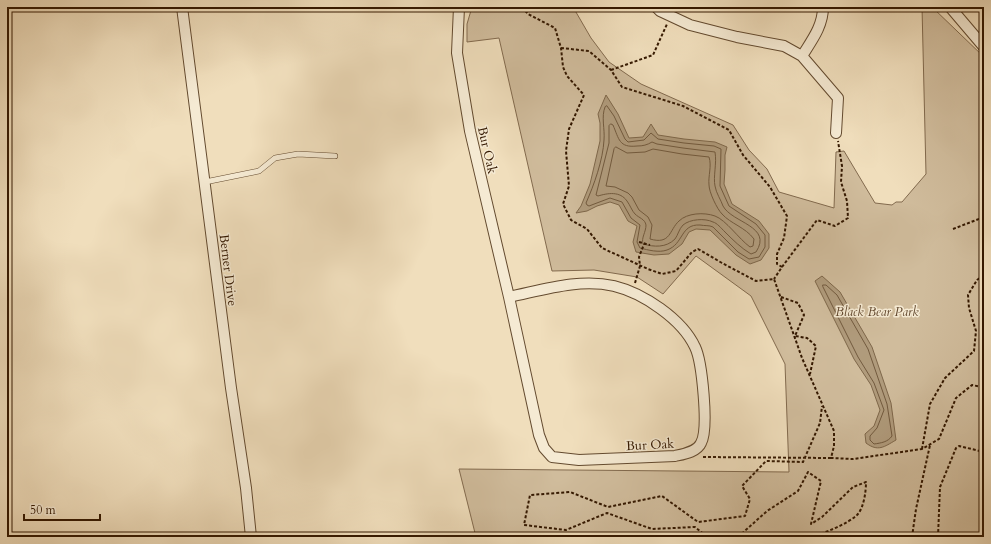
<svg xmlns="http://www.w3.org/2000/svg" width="991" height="544" font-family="Cardo,serif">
<rect width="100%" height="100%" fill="#f0debc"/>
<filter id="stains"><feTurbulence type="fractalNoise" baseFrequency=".005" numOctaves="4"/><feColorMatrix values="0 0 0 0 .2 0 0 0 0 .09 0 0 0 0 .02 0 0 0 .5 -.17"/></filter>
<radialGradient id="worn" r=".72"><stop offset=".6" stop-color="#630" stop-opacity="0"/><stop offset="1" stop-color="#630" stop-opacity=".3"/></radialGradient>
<path fill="#d0bc9c" stroke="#826a4e" d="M 472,7 L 573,7 L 591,38 L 609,62 L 641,84 L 733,125 L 749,150 L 767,169 L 779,192 L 834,208 L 836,152 L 844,151 L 875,203 L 892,205 L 896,202 L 902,202 L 926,174 L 922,7 L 932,7 L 984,57 L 984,537 L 476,537 L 459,469 L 789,472 L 785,364 L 751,296 L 696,256 L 663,294 L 637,277 L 594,270 L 552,271 L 499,38 L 467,42 L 467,24 Z"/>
<path fill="#b09b7c" stroke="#7e674a" d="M 606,95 L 618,114 L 629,138 L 643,137 L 651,124 L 658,135 L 684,139 L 715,142 L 727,147 L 725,155 L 725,170 L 724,184 L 732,204 L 759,221 L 769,234 L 769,248 L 761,260 L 750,264 L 736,255 L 710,230 L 696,229 L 689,232 L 682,244 L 669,254 L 654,255 L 636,252 L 633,242 L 637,226 L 628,221 L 619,205 L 610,202 L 597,206 L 587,211 L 576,213 L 581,206 L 590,184 L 600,141 L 600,123 L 598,114 Z
M 822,276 L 840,292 L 872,347 L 891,403 L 896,440 C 884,447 878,452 866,443 L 865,434 L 874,426 L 880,410 L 871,385 L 854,359 L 815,281 Z"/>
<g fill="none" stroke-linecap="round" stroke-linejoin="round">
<path stroke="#725a3e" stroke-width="1" d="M 607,106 L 614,116 L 625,139 L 628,142 L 644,140 L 651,133 L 658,139 L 684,143 L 714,146 L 721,149 L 720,186 L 729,206 L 756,224 L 765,235 L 765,247 L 759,257 L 749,259 L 738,252 L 713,227 C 709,225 705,226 700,225 C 680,224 684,244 667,250 C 659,253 648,250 640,248 L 637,242 L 640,225 L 631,218 L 622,202 L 610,198 L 589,206 L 587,205 L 586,203 C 594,185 603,160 604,140 C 605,129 601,117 605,107 Z
M 611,124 L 613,125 C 619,139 619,148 637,146 C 643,146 647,145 652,142 L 657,144 L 683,148 L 715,152 C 717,163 713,177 715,186 C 716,193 721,200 723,206 C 732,223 773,226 756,252 L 751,254 C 741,248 733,240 725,232 C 721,228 717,223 713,222 C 705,218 690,219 683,225 C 679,229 678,235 675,239 C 666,248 654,247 643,244 C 641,238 646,232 646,225 C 645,219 639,218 635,214 C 632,211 630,205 627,201 C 620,191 608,193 598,196 L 596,195 L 609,143 L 609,126 Z
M 616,147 L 627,153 L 645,152 L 653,149 L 682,154 L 709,157 C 712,166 708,176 709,185 C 709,192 717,209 722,214 C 731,224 745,227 754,239 L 753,246 L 750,247 C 739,239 726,220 715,216 C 704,212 687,213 679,221 C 669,230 671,245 650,239 L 652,225 L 648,217 L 639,210 L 632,197 L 628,193 L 615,187 L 606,186 L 614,149 Z
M 823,285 L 826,285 L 837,295 L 868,349 L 887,404 L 892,436 C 888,442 881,443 874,444 L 870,440 L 870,436 L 877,428 L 884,410 L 874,383 L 858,357 L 823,287 Z"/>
<defs>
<path id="service" d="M 205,182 L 259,171 L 275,158 L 298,154 L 335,156"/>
<path id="minor" d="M 182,7 L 231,388 L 246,488 L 251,537
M 459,7 L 457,53 L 470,131 L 509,297 L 539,435 L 544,448 L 552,457 L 579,460 L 675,456 C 684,454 697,452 701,443 C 709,429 702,361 695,347 C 682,319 643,293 614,286 C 579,278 543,290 509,297
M 656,7 L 660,11 L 690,25 L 737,37 L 784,46 L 802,56 L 838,98 L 836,133
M 950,7 L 984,47
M 802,56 C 812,40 823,26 823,7"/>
</defs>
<use href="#service" stroke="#634a2f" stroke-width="6"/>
<use href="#minor" stroke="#634a2f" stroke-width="12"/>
<path stroke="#341800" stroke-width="2" stroke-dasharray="3 2" stroke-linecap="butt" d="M 522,7 L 528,14 L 555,28 L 561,48 L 563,67 L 567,76 L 584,95 L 569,129 L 566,151 L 569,186 L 563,204 L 571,220 L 587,229 L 602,248 L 648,269 L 662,274 L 676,271 L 692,252 L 698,249 L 722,263 L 756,281 L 774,279 L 802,358 L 834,431 L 834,446 L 831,458 L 853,459 L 922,449 L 939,439 L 956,398 L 972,385 L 982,387 L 984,391
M 561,48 L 589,51 L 611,70 L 622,87 L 683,106 L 729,130 L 743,155 L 770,187 L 787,216 L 784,238 L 777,254 L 777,264 L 782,267 L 774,279
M 611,70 L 653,55 L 667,24
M 953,229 L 984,217
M 639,242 L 650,245
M 782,267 L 817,220 L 835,226 L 848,218 L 847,201 L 841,182 L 842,166 L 838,141
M 635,283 L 640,266 L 639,257 L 644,244
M 781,297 L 798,303 L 804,315 L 795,336 L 807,338 L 816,346 L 810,374
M 922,449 L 930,404 L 945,378 L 974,351 L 976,331 L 969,308 L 968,295 L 977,280 L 984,275
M 703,457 L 831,458
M 707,537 L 695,527 L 652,529 L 607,513 L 566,530 L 524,525 L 530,495 L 570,492 L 608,507 L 662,496 L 698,522 L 745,516 L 750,499 L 742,486 L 766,461 L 803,462 L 820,423 L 822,406
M 738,537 L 767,511 L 798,491 L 808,472 L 821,481 L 811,524 L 822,517 L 853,487 L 866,482 C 866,491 864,508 857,515 C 847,524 829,531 817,535 L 816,537
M 912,537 L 916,509 L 930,445
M 938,537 L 940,487 L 956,448 L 959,446 L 984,452"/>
<use href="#service" stroke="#f5ead3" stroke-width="5"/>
<use href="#minor" stroke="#f5ead3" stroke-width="10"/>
</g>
<g text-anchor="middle" stroke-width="3" stroke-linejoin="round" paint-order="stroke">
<g font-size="13" fill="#341800" stroke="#f5ead3">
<text transform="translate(488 150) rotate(77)" y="5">Bur Oak</text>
<text transform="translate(229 270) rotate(83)" y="5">Berner Drive</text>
<text transform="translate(650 444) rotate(-3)" y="5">Bur Oak</text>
</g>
<g font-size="13" font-style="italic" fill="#63492f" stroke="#f5ead3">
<text x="877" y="316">Black Bear Park</text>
</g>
</g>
<rect width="991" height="544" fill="none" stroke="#f0debc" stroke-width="24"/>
<rect x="8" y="8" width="975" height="528" fill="none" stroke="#341800" stroke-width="2"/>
<rect x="12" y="12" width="967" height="520" fill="none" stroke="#341800"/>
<path d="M24 514v6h76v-6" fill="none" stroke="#341800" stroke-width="2"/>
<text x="30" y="514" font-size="12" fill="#341800" stroke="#f5ead3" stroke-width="3" paint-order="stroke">50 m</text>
<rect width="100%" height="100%" filter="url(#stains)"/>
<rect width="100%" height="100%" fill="url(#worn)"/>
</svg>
